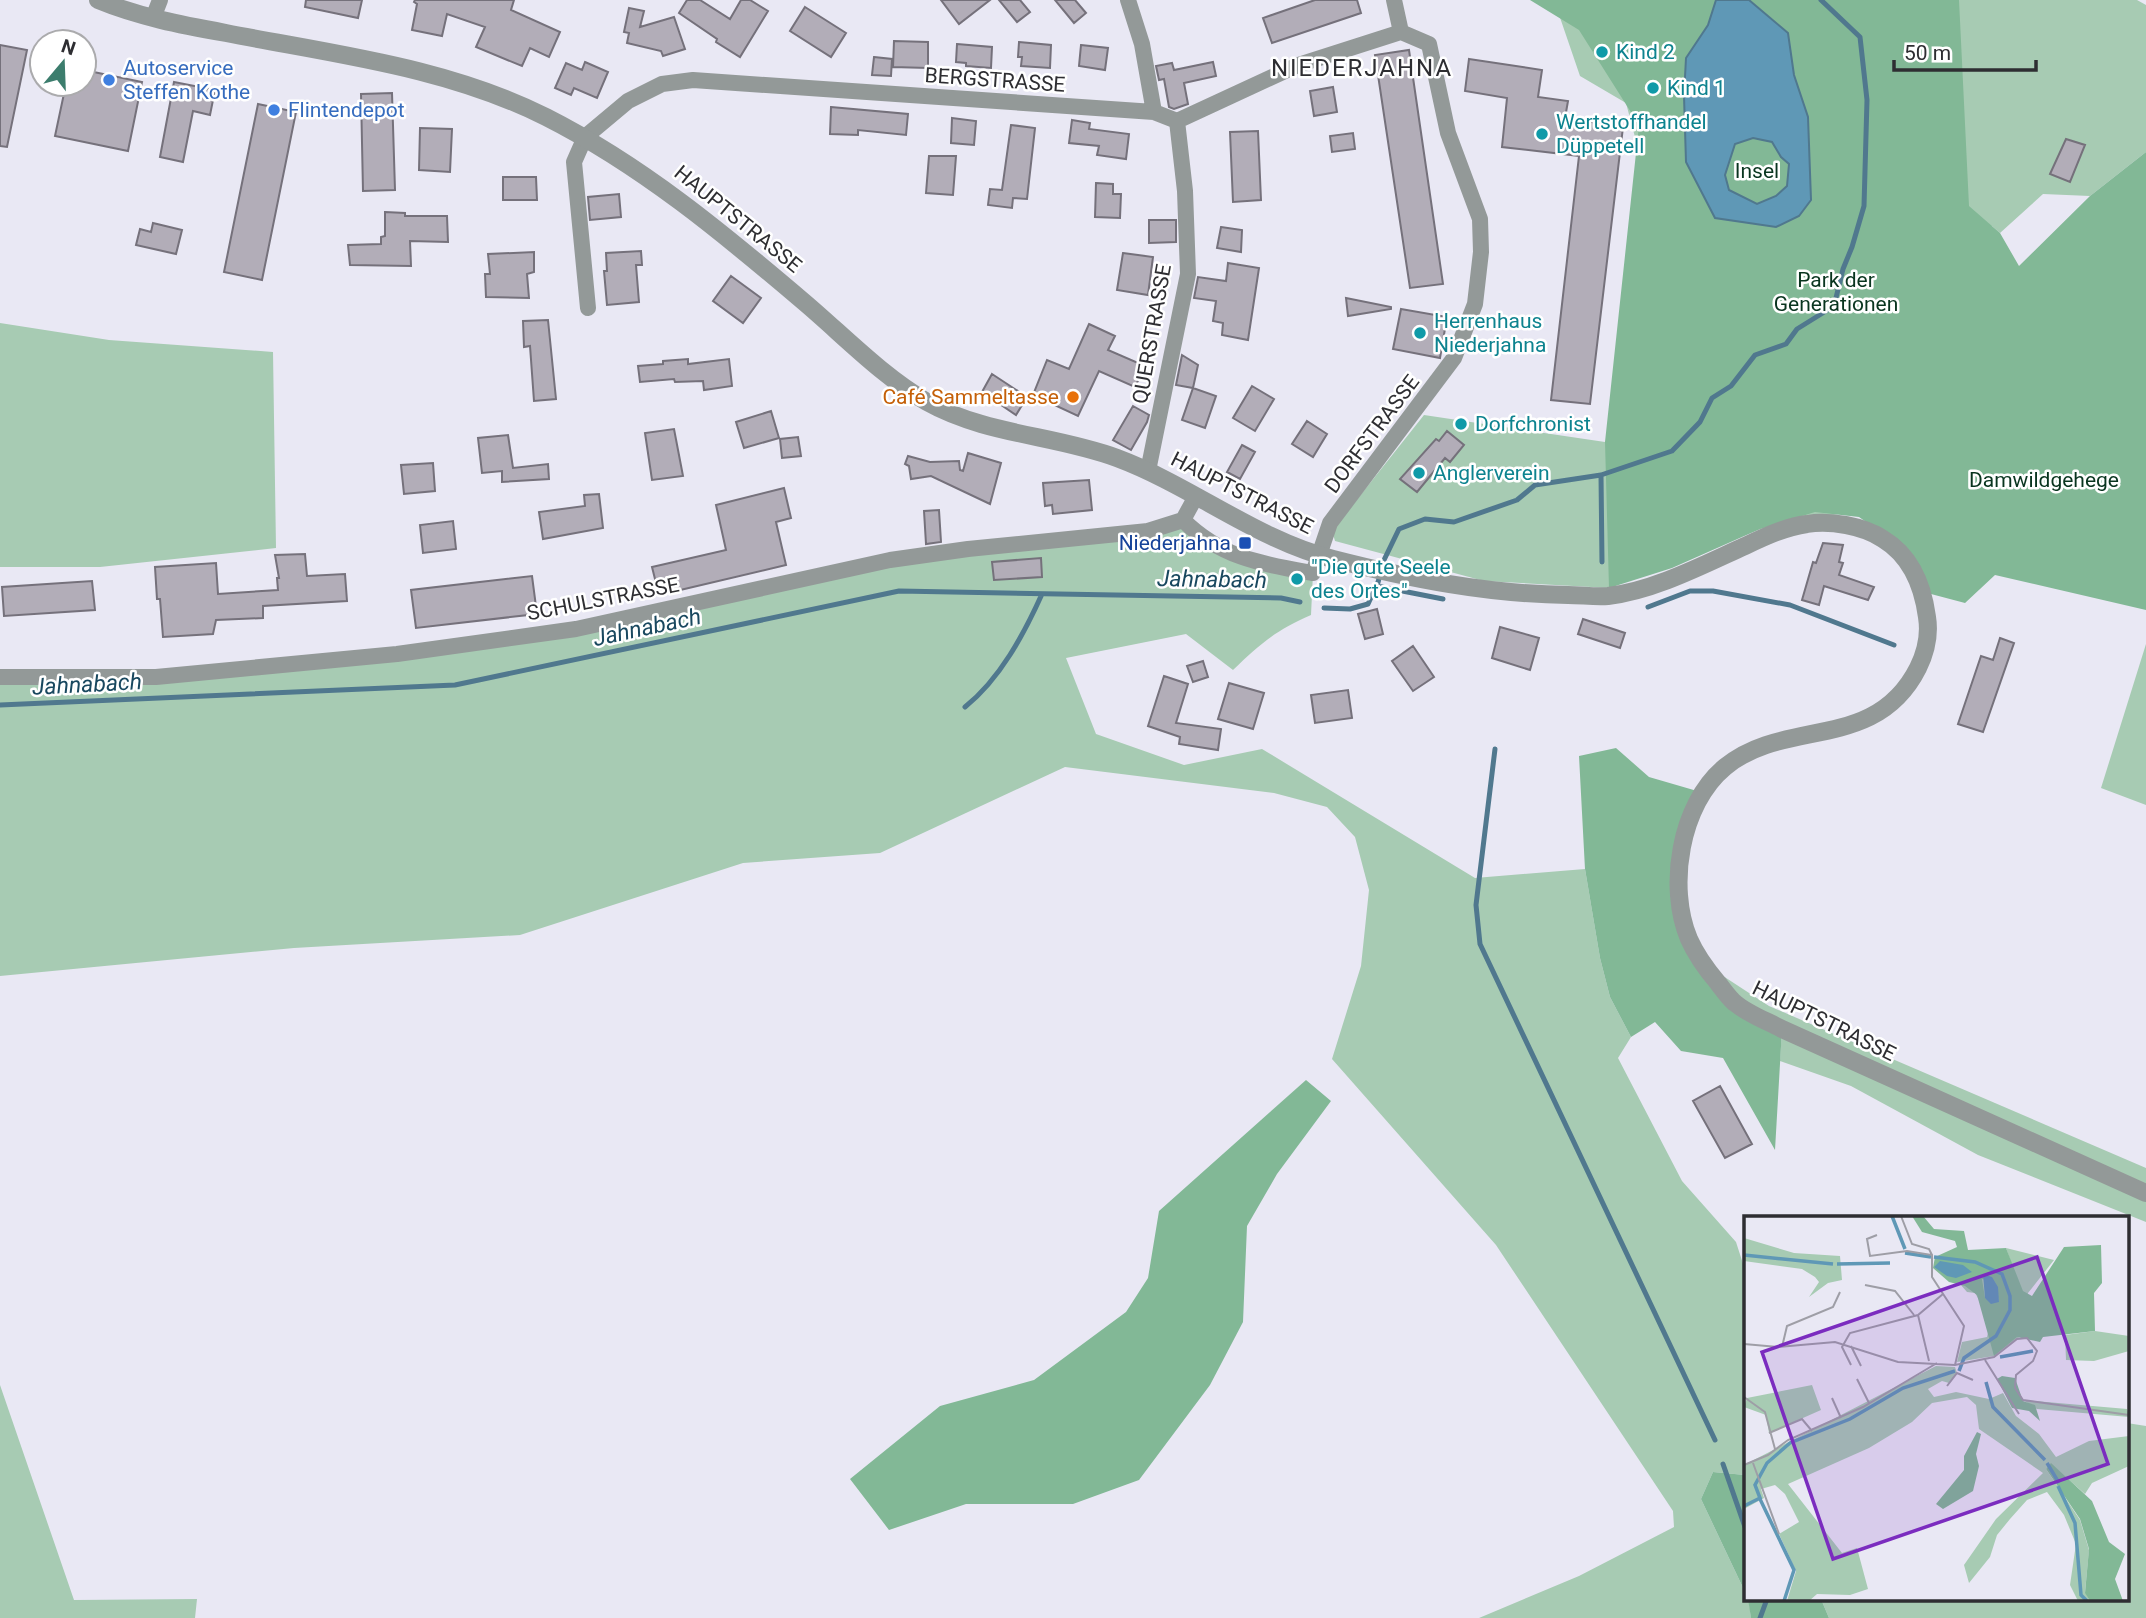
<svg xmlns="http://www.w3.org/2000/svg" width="2146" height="1618" font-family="Roboto,sans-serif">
<rect width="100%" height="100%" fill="#e9e8f4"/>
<path fill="#a7cbb3" d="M 1554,0 L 2137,0 L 2146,5 L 2146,152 L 2090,196 L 2043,194 L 2000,233 L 1992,226 L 1854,511 L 1760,529 L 1609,588 L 1484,581 L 1335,541 L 1332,531 L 1424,415 L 1605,442 L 1675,331 L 1660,232 L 1626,103 L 1580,76 Z
M 0,323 L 109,340 L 273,352 L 276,548 L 100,567 L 0,567 Z
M 1183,520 L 1201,539 L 1313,573 L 1311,615 C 1276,630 1260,644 1233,670 L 1186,634 L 1066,658 L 1096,734 L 1184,765 L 1262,749 L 1475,878 L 1585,869 L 1600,958 L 1610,997 L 1631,1037 L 1618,1058 L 1682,1181 L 1736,1242 L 1745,1270 L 1745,1475 L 1713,1472 L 1701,1499 L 1745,1592 L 1745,1599 L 1749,1600 L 1751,1618 L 1479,1618 L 1579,1576 L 1674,1527 L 1673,1511 L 1496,1245 L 1332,1059 L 1361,966 L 1369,890 L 1355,837 L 1327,807 L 1274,793 L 1065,767 L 880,853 L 743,863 L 520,935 L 294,948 L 0,976 L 0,677 L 156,677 L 397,654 L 748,590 Z
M 2146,644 L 2146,805 L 2101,788 Z
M 1720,974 L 1769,1006 L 2146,1168 L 2146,1222 L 1978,1155 L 1851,1086 L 1780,1061 L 1782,1029 L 1733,1003 Z
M 0,1385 L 74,1600 L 197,1599 L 195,1618 L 0,1618 Z
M 2127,1423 L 2146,1426 L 2146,1618 L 1829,1618 L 1821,1599 L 2127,1599 Z"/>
<path fill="#82b896" d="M 1530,0 L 1716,0 L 1708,25 L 1686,58 L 1684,96 L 1686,162 L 1776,227 L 1808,117 L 1794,75 L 1788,33 L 1749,0 L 1959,0 L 1969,206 L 2000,233 L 2019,266 L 2090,196 L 2146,152 L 2146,610 L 1995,575 L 1965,603 L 1931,594 L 1912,554 L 1859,517 L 1815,512 L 1760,529 L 1672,568 L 1609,588 L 1605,442 L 1639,125 L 1579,30 Z
M 1753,138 L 1772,142 L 1781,157 L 1789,164 L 1787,186 L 1776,196 L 1757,204 L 1729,190 L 1724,175 L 1735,144 Z
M 1616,748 L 1649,777 L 1704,793 L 1691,813 L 1682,913 L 1733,1002 L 1782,1029 L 1775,1150 L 1723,1058 L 1681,1051 L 1655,1022 L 1631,1037 L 1610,997 L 1600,958 L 1585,869 L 1579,756 Z
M 1306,1080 L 1331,1101 L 1277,1174 L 1247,1226 L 1243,1322 L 1210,1385 L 1139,1480 L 1073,1504 L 966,1504 L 889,1530 L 850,1479 L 940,1406 L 1034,1380 L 1126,1312 L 1148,1278 L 1159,1211 Z
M 1713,1472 L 1745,1475 L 1745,1592 L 1701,1499 Z
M 1748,1599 L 1821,1599 L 1829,1618 L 1751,1618 Z"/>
<path fill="#5f98b6" stroke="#50788e" stroke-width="2" fill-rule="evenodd" d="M 1716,0 L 1749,0 L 1788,33 L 1794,75 L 1808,117 L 1811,200 L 1799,216 L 1776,227 L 1715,218 L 1686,162 L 1684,96 L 1686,58 L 1708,25 ZM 1753,138 L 1772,142 L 1781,157 L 1789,164 L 1787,186 L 1776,196 L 1757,204 L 1729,190 L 1725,175 L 1735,144 Z"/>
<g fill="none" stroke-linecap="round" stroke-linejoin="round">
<path stroke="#50788e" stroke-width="5" d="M 1601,475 L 1602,562
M 1377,586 L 1443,599
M 1648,607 L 1690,591 L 1713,591 L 1790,605 L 1894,645
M 1324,608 L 1350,609 L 1368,604 L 1378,582 L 1377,586 L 1384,560 L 1399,529 L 1425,519 L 1454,522 L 1517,500 L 1535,485 L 1601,475 L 1672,451 L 1700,422 L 1712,398 L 1731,386 L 1755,355 L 1786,344 L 1797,329 L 1834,306 L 1843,269 L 1852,247 L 1864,206 L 1867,100 L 1860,37 L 1821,0
M 0,705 L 455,685 L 899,591 L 1281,598 L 1300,602
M 965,707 C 1000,679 1024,634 1042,594
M 1495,749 L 1476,905 L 1480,944 L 1715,1440
M 1723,1464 L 1745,1527
M 1760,1618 L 1767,1599"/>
</g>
<path fill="#b2adb8" stroke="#75717b" stroke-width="2" d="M 306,0 L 362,0 L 358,18 L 305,7 Z
M 415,0 L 514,0 L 511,10 L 560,32 L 549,57 L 530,48 L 522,66 L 476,47 L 485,27 L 447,14 L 442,36 L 412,30 L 417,4 L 414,2 Z
M 687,0 L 700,0 L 730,19 L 741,0 L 750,0 L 768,11 L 740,57 L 716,42 L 717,39 L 679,13 Z
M 941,0 L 990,0 L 959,24 Z
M 999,0 L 1020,0 L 1030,12 L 1017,22 Z
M 1055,0 L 1075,0 L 1086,13 L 1074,23 Z
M 1315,0 L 1357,0 L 1361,13 L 1272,43 L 1263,18 Z
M 805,7 L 846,33 L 831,57 L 790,31 Z
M 629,8 L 644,11 L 640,27 L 674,17 L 685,49 L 663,56 L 661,51 L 627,43 L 629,33 L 624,32 Z
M 894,41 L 928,42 L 928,68 L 893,67 Z
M 1019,42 L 1051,45 L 1050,68 L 1021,66 L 1022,57 L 1018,57 Z
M 957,44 L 992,47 L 991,68 L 966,66 L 966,63 L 956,62 Z
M 0,45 L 27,50 L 7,147 L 0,146 Z
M 1081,45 L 1108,48 L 1105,70 L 1079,66 Z
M 1409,50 L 1443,284 L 1410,288 L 1375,55 Z
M 874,57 L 892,59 L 891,76 L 872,75 Z
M 1469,59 L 1542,70 L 1538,97 L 1568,101 L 1565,118 L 1623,127 L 1590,404 L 1551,400 L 1579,156 L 1502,147 L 1507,98 L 1465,91 Z
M 585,62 L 608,72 L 597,98 L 574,88 L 571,95 L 555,88 L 566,63 L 582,70 Z
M 1213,62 L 1216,76 L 1184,83 L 1188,104 L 1174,109 L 1169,107 L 1164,79 L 1159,80 L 1156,66 L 1172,63 L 1174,70 Z
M 84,70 L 142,82 L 128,151 L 55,136 L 66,84 L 84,84 Z
M 174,82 L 215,90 L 210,115 L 193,111 L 183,162 L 160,157 Z
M 1333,87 L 1337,112 L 1314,116 L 1310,91 Z
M 392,93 L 395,190 L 363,191 L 361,94 Z
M 258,104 L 296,112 L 262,280 L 224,272 Z
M 831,107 L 908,114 L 906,135 L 858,130 L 858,135 L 830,134 Z
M 952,118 L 976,121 L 974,145 L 951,143 Z
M 1072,120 L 1090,123 L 1089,129 L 1129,134 L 1126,159 L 1097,155 L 1099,146 L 1069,143 Z
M 1011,125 L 1035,128 L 1027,199 L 1013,198 L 1012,208 L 988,205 L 990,189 L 1002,190 Z
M 420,128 L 452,129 L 450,172 L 419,170 Z
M 1258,131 L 1261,200 L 1233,202 L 1230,132 Z
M 1353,133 L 1355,149 L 1332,152 L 1330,136 Z
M 2066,139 L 2085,145 L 2070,182 L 2050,174 Z
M 929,156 L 956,156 L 953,195 L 926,193 Z
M 503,177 L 536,177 L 537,200 L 503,200 Z
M 1096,183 L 1113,184 L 1113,194 L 1121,194 L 1120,218 L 1095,217 Z
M 619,194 L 621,217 L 590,220 L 588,197 Z
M 385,212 L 405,213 L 405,216 L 447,216 L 448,242 L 410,241 L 411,266 L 350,265 L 348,245 L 381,244 L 381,237 L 385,236 Z
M 1149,220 L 1176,220 L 1176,242 L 1149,243 Z
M 153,223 L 182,230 L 176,254 L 136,245 L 140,229 L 151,232 Z
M 1221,227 L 1242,230 L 1241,252 L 1217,248 Z
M 641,251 L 642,265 L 636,265 L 639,302 L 607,305 L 604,271 L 607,271 L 606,253 Z
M 534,252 L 534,272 L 527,274 L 529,298 L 486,297 L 485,274 L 490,274 L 488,254 Z
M 1123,253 L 1153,257 L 1148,295 L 1117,290 Z
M 1228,263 L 1259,268 L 1248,340 L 1222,335 L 1223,323 L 1213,321 L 1216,301 L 1194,298 L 1198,277 L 1226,281 Z
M 731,276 L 761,298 L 743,323 L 713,301 Z
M 1346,298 L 1391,307 L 1391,309 L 1348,316 Z
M 1401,309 L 1447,317 L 1440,358 L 1393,349 Z
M 548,320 L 556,399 L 534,401 L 530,346 L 524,347 L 523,321 Z
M 1089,324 L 1115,336 L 1108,350 L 1145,366 L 1135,387 L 1099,371 L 1078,416 L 1033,395 L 1047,360 L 1069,369 Z
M 1182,355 L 1198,365 L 1193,388 L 1176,385 Z
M 688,359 L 688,364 L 729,359 L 732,386 L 704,390 L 703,381 L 675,382 L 674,379 L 640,382 L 638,366 L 663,364 L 663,361 Z
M 992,374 L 1027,397 L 1016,415 L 982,392 Z
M 1252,386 L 1274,399 L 1255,431 L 1233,418 Z
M 1193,388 L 1216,396 L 1205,428 L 1182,420 Z
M 1133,406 L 1149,415 L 1147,422 L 1131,450 L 1113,440 Z
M 771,411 L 779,438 L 744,448 L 736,422 Z
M 1307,421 L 1327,434 L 1313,457 L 1292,444 Z
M 674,429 L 683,476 L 652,480 L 645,433 Z
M 1447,431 L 1464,445 L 1450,462 L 1445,458 L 1417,492 L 1400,479 L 1436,439 L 1439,441 Z
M 508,435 L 513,468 L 548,464 L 549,479 L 502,482 L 502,471 L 482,473 L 478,438 Z
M 798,437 L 801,456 L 782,458 L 780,439 Z
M 1242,445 L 1255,452 L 1240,479 L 1227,472 Z
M 968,453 L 1001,463 L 990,504 L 931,476 L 911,479 L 909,466 L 905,464 L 908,456 L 930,462 L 959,461 L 960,470 L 963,471 Z
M 433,463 L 435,491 L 404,494 L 401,465 Z
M 1089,480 L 1092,510 L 1053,514 L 1052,505 L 1045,506 L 1043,483 Z
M 784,488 L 791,518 L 776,522 L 786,565 L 659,595 L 652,567 L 726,550 L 716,505 Z
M 599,494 L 603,528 L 543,539 L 539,512 L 585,506 L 584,495 Z
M 939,510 L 941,542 L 926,544 L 924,511 Z
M 453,521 L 456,549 L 423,553 L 420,525 Z
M 1823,543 L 1843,545 L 1839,562 L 1843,563 L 1839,575 L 1874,587 L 1868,600 L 1824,586 L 1819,605 L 1802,600 L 1813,562 L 1816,563 Z
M 305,554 L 307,576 L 345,574 L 347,601 L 263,606 L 263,618 L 216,620 L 213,634 L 163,637 L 160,599 L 157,599 L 155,567 L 216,563 L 218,594 L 278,590 L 277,578 L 279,578 L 275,555 Z
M 1041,558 L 1042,577 L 994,580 L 992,562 Z
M 532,576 L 537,614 L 416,628 L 411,590 Z
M 92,581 L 95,610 L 4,616 L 2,587 Z
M 1377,609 L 1383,634 L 1365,639 L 1358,614 Z
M 1583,619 L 1625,633 L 1620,648 L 1578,634 Z
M 1500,627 L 1539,638 L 1530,670 L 1492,658 Z
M 2000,638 L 2014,643 L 1983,732 L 1958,724 L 1981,656 L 1993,660 Z
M 1413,646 L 1434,677 L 1413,691 L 1392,661 Z
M 1203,661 L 1208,677 L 1193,682 L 1187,666 Z
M 1164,676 L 1188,684 L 1176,723 L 1221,729 L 1218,750 L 1179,744 L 1180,737 L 1148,726 Z
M 1229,683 L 1264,693 L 1253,729 L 1218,719 Z
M 1348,690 L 1352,718 L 1315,723 L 1311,695 Z
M 1720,1086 L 1752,1144 L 1725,1158 L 1693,1101 Z"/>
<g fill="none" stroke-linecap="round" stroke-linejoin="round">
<path stroke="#939998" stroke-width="16" d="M 1128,0 L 1142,44 L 1154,112
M 1394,0 L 1401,32
M 153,18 L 160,0
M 588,308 L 574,162 L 585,137 L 628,101 L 662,84 L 693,80 L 1154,112 L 1177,121 L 1298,65 L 1401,32
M 1148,471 L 1188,274 L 1185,191 L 1177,121
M 1183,520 C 1221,558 1262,564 1313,573 L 1330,523 L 1454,358 L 1475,304 L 1481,252 L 1480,219 L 1448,133 L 1429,44 L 1401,32
M 0,677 L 156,677 L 397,654 L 576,629 L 890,560 L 968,549 L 1148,531 L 1183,520 L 1195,498"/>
<path stroke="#939998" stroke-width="18" d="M 98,0 C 139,17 182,25 226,33 C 333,54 447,67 546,117 C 641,165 723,233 804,302 C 843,335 882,376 927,402 C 986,435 1055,435 1117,458 C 1192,486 1255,539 1333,559 C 1411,579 1488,594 1568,595 C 1581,595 1595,597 1608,596 C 1653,591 1703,565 1745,546 C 1764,537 1785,527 1807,524 C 1830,520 1864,526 1883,539 C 1911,556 1923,587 1927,617 C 1930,636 1926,652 1918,668 C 1875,753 1785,717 1725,767 C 1680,804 1667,887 1689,939 C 1696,955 1707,970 1718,983 C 1721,987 1732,1001 1735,1003 C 1748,1014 1767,1021 1782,1029 L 2146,1193"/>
</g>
<g fill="#0f9aa8" stroke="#fff" stroke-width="2.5">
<circle cx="1602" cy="52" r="7"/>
<circle cx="1653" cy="88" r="7"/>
<circle cx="1542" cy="134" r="7"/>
<circle cx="1420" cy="333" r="7"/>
<circle cx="1461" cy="424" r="7"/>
<circle cx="1419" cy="473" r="7"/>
<circle cx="1297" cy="579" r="7"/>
</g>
<g fill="#3f7fe0" stroke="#fff" stroke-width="2.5">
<circle cx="109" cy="80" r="7"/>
<circle cx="274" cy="110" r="7"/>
</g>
<circle fill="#e8710a" stroke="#fff" stroke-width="2.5" cx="1073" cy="397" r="7"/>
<rect fill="#1a4fb4" stroke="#fff" stroke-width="2.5" x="1238" y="536" width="14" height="14" rx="3.5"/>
<g text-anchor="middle" stroke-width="5" stroke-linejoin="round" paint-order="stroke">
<g font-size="21" fill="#0d838f" stroke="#fff" text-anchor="start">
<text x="1616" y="59">Kind 2</text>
<text x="1667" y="95">Kind 1</text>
<text x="1556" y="129">Wertstoffhandel<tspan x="1556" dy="24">Düppetell</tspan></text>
<text x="1434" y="328">Herrenhaus<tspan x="1434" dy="24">Niederjahna</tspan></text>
<text x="1475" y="431">Dorfchronist</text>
<text x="1433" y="480">Anglerverein</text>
<text x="1311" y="574">"Die gute Seele<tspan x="1311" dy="24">des Ortes"</tspan></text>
</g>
<g font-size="21" fill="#366cbe" stroke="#fff" text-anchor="start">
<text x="123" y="75">Autoservice<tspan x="123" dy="24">Steffen Kothe</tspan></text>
<text x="288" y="117">Flintendepot</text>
</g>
<g font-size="21" fill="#2e2e32" stroke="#fff">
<text transform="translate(995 80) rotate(4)" y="7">BERGSTRASSE</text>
<text transform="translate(738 219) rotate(39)" y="7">HAUPTSTRASSE</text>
<text transform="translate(1152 334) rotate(-80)" y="7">QUERSTRASSE</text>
<text transform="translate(1372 434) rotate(-53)" y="7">DORFSTRASSE</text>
<text transform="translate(1242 493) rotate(27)" y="7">HAUPTSTRASSE</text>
<text transform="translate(603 599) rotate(-11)" y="7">SCHULSTRASSE</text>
<text transform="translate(1824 1021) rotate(26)" y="7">HAUPTSTRASSE</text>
</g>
<g font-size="21" fill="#09351f" stroke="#fff">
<text x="1757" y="178">Insel</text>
<text x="1836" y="287">Park der<tspan x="1836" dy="24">Generationen</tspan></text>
<text x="2044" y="487">Damwildgehege</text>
</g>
<g font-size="21" fill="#c56008" stroke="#fff" text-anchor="end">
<text x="1059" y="404">Café Sammeltasse</text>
</g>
<g font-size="21" fill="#164399" stroke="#fff" text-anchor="end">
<text x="1231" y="550">Niederjahna</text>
</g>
<g font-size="23" font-style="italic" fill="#19485f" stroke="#fff">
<text transform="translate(1212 579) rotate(1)" y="8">Jahnabach</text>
<text transform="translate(647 627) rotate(-12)" y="8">Jahnabach</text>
<text transform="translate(87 684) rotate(-3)" y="8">Jahnabach</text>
</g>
<g font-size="24" letter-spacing="2" fill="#2e2e32" stroke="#fff">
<text x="1362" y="76">NIEDERJAHNA</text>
</g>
</g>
<g transform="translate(1744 1216)">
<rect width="385" height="385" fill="#e9e8f4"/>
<path d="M 0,22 L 50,37 L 96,40 L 98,64 L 84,67 L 65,81 L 75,66 L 71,61 L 58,53 L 0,45 ZM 262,32 L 310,44 L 284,77 L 278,119 L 250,140 L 213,146 L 218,126 L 243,121 L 247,104 L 231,77 L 223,76 L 196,45 L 269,52 ZM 351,115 L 385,120 L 385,135 L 350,145 L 322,144 L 321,119 ZM 192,150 L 211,151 L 213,157 L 205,167 L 198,165 L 184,173 L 190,181 L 212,176 L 245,183 L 259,177 L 272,200 L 295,218 L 312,241 L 345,225 L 385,220 L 385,250 L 348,267 L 341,278 L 307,248 L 302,253 L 336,304 L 345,334 L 341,376 L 346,385 L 334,385 L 326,369 L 332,328 L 320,299 L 303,276 L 283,284 L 266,303 L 253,319 L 246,341 L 225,367 L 220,349 L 252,303 L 299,257 L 235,213 L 232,189 L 223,181 L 188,187 L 168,206 L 125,232 L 44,268 L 98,337 L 113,332 L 124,373 L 106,379 L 73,378 L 65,385 L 43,385 L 52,355 L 35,318 L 55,306 L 41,278 L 31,269 L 17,273 L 20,282 L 0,293 L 0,249 ZM 68,169 L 77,194 L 25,217 L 22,199 L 0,191 L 3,182 ZM 279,184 L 383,193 L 385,201 L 293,193 Z" fill="#a7cbb3"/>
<path d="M 168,0 L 179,0 L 190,13 L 220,15 L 224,34 L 262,32 L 279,75 L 288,80 L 320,31 L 357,29 L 358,67 L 350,77 L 351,115 L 299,121 L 296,126 L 273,121 L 250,140 L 233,79 L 221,70 L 205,66 L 189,52 L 191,41 L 213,31 L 211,25 L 178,16 ZM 238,63 L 251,66 L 255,86 L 241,82 ZM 258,160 L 271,162 L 279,185 L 291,189 L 296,205 L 285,195 L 268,192 L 253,163 ZM 233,216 L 237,218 L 232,238 L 235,250 L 229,275 L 199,293 L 192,288 L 220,254 L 220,240 ZM 307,247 L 348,285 L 365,326 L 381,338 L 371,363 L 379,385 L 346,385 L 341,377 L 345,333 L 336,303 L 302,253 Z" fill="#82b896" fill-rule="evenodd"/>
<path d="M 196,45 L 219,49 L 228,56 L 212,62 L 203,60 L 190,51 ZM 239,58 L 248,61 L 254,71 L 255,86 L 247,88 L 241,82 Z" fill="#5f98b6"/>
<path fill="none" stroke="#5f98b6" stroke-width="3.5" d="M 148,0 L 161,33M 161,37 L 187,41M 0,39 L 89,48M 190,41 L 231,46 L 258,58 L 266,80 L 266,94 L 252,120 L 220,142 L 215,155M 93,48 L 146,47M 256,141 L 289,135M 242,166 L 249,191 L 301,244M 303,247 L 315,267M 314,270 L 331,307 L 337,379 L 343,385M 16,283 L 50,354 L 40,385M 0,290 L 16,282 L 11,269 L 23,247 L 46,227 L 106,203 L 159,172 L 211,155"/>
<path fill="none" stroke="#9e9ea6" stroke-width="2" d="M 157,0 L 168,28 L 185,33 L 188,39M 133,19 L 123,23 L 126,40 L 163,35 L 188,39 L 188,61 L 220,110 L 211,149M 121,69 L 151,75 L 170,99M 174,99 L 185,145M 0,128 L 34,131 L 91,126 L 154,146 L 211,149 L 250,141 L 273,123 L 283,122 L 293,135 L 289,145 L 272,159 L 271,172 L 279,184 L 385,199M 107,130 L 117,150M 38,131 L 43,110 L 89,91 L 96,76M 241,144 L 275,198M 107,149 L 98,131 L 106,117 L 174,99 L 199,78M 113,163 L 125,187M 203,170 L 213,157 L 229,164M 0,181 L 21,196 L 31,233M 88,182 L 97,202M 25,217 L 58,203 L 68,215M 9,247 L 35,318M 0,249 L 24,239 L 44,224 L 119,191 L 193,147"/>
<path fill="#7b2cbf" fill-opacity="0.15" stroke="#7b2cbf" stroke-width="3.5" d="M 293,41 L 364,248 L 89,343 L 18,136 Z"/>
<rect width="385" height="385" fill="none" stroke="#2e2e32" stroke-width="3.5"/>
</g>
<g transform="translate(63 63) rotate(19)"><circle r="33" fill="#ffffff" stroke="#ababad" stroke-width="2"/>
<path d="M0-5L12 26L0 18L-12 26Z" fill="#3c7d6d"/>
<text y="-10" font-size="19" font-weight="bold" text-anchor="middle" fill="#2e2e32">N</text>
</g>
<path d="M1894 60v10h142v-10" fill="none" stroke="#2e2e32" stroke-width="3.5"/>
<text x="1904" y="60" font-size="21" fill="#2e2e32" stroke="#ffffff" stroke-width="5" paint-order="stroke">50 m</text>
</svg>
